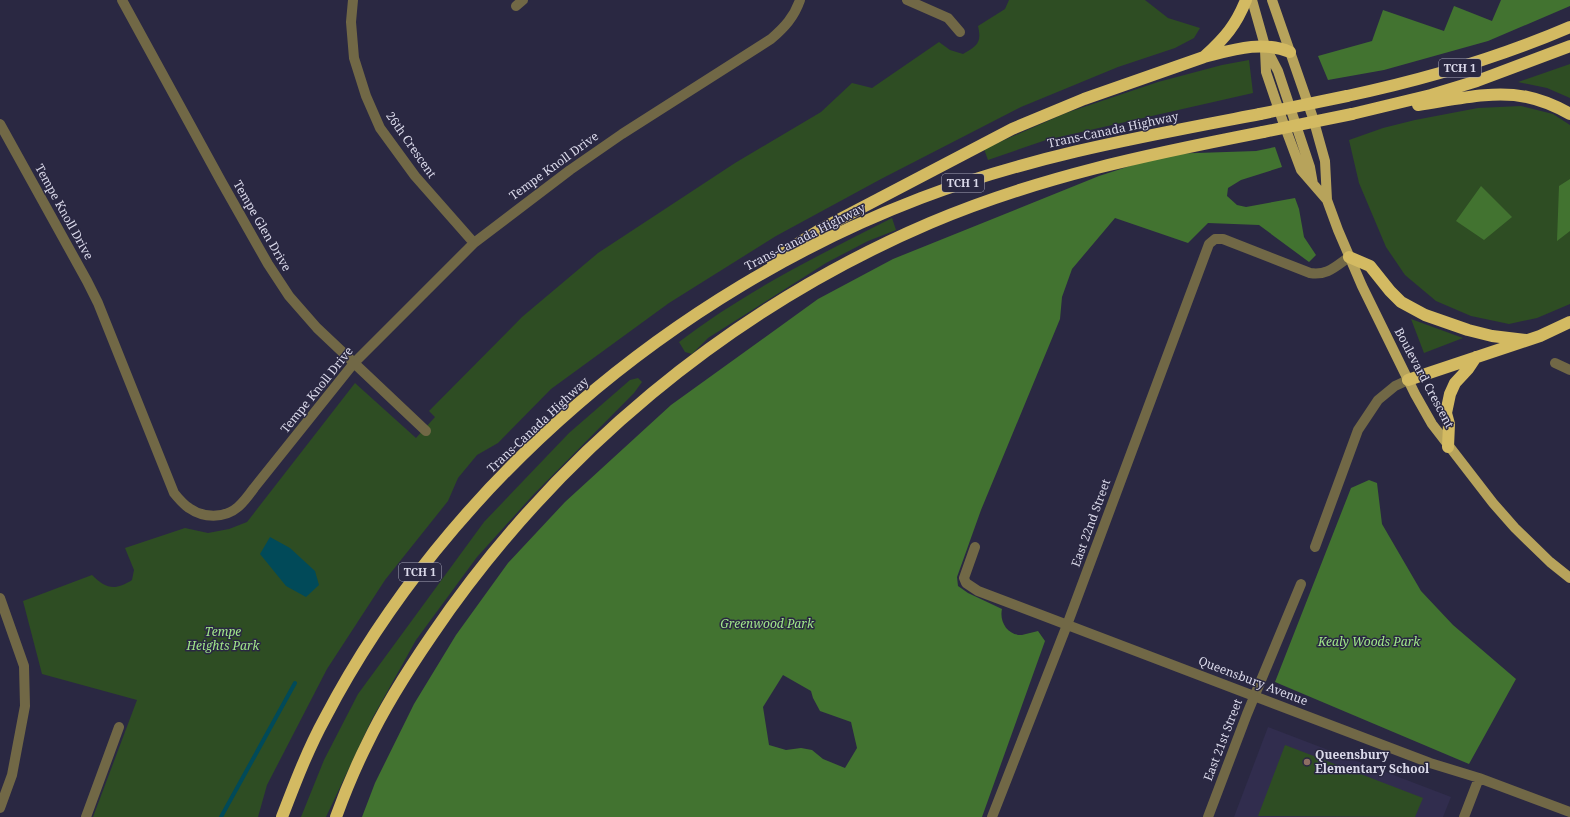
<svg xmlns="http://www.w3.org/2000/svg" width="1570" height="817" font-family="'Noto Serif',serif">
<rect width="100%" height="100%" fill="#2a2842"/>
<path fill="#312d4e" d="M 1268,727 L 1451,797 L 1443,817 L 1234,817 Z"/>
<path fill="#2e4d23" d="M 1009,0 L 1145,0 L 1168,18 L 1200,28 L 1194,38 L 1175,48 L 1118,67 L 1021,107 L 881,179 L 776,236 L 669,303 L 551,389 L 498,443 L 477,455 L 458,478 L 448,501 L 385,580 L 327,669 L 267,785 L 258,817 L 93,817 L 137,700 L 42,674 L 23,601 L 92,575 C 106,589 115,591 132,580 L 134,570 L 125,548 L 185,528 L 208,533 L 229,529 L 247,522 L 355,383 L 416,438 L 435,417 L 429,411 L 522,317 L 598,253 L 735,163 L 821,112 L 852,83 L 872,88 L 939,42 L 950,50 L 963,54 C 977,46 982,43 978,26 L 1005,9 Z
M 1249,60 L 1253,93 L 1046,140 L 988,160 L 984,149 L 1066,113 L 1158,82 L 1222,65 Z
M 1570,64 L 1570,98 L 1547,88 L 1518,82 Z
M 1521,106 L 1553,114 L 1570,125 L 1570,304 L 1537,318 L 1509,324 L 1471,316 L 1436,301 L 1405,275 L 1386,247 L 1359,183 L 1349,140 L 1383,128 L 1415,120 L 1478,108 Z
M 892,218 L 896,230 L 868,241 L 826,263 L 708,338 L 692,354 L 685,352 L 679,342 C 744,292 819,255 892,218 Z
M 1411,319 L 1463,338 L 1424,353 Z
M 638,378 L 642,382 L 634,393 L 533,495 L 477,557 L 416,640 L 372,719 L 326,817 L 301,817 L 324,760 L 358,694 L 484,522 L 569,433 L 630,380 Z
M 1285,745 L 1423,798 L 1415,817 L 1258,816 Z"/>
<path fill="#427330" fill-rule="evenodd" d="M 1501,0 L 1570,0 L 1570,6 L 1488,41 L 1384,70 L 1328,80 L 1318,56 L 1372,41 L 1383,10 L 1444,31 L 1454,6 L 1492,21 Z
M 1275,147 L 1282,167 L 1241,180 L 1228,188 L 1227,196 L 1237,205 L 1246,207 L 1295,198 L 1299,209 L 1304,237 L 1316,255 L 1309,262 L 1259,225 L 1208,223 L 1188,243 L 1115,218 L 1072,269 L 1062,297 L 1060,319 L 981,510 L 957,577 L 958,586 L 968,593 L 1002,609 C 999,622 1008,636 1022,635 C 1027,634 1033,632 1038,631 L 1045,641 L 982,817 L 362,817 L 375,783 L 414,704 L 456,635 L 508,563 L 565,502 L 671,405 L 818,299 L 893,259 L 1099,176 L 1167,154 L 1256,151 ZM 783,675 L 811,691 L 813,698 L 820,711 L 851,722 L 857,748 L 845,768 L 823,759 L 812,750 L 801,748 L 786,750 L 769,745 L 763,707 Z
M 1570,179 L 1570,231 L 1557,241 L 1559,186 Z
M 1481,186 L 1512,217 L 1484,240 L 1456,221 Z
M 1369,480 L 1377,483 L 1382,524 L 1421,591 L 1453,625 L 1516,679 L 1469,764 L 1275,682 L 1351,488 Z"/>
<path fill="#014a59" d="M 270,537 L 290,548 L 315,571 L 319,585 L 306,597 L 286,586 L 260,554 Z"/>
<g fill="none" stroke-linecap="round" stroke-linejoin="round">
<path stroke="#014a59" stroke-width="4" d="M 221,817 L 295,683"/>
<path stroke="#716846" stroke-width="10" d="M 122,0 L 221,181 L 268,264 L 289,296 L 317,328 L 426,431
M 353,0 L 351,22 L 354,58 L 366,96 L 380,128 L 415,176 L 474,243
M 907,0 L 948,18 L 960,32
M 516,6 L 523,0
M 0,124 L 87,281 L 98,303 L 174,493 C 178,498 183,504 189,508 C 203,518 224,519 238,507 C 244,502 249,495 254,488 L 354,363 L 474,243 L 570,170 L 622,134 L 771,39 C 785,27 794,17 800,0
M 1555,363 L 1570,370
M 975,547 L 964,578 L 966,583 L 978,591 L 1430,763 L 1479,778 L 1570,812
M 1315,547 L 1358,430 L 1378,400 L 1395,386 L 1408,380
M 0,598 L 24,666 L 25,706 L 12,775 L 0,808
M 86,817 L 119,727
M 992,817 L 1067,625 L 1209,244 L 1215,239 L 1223,239 L 1310,273 C 1327,276 1336,266 1349,257
M 1208,817 L 1247,714 L 1301,584
M 1464,817 L 1479,778"/>
<path stroke="#b7a35b" stroke-width="10" d="M 1252,0 L 1265,46 L 1278,71 L 1310,167 L 1313,184
M 1272,0 L 1313,118 L 1325,161 L 1327,200 L 1338,230 L 1362,286 L 1415,394 L 1432,424 L 1493,503 L 1515,528 L 1550,562 L 1570,578
M 1265,50 L 1266,72 L 1282,119 L 1301,170 L 1327,200"/>
<path stroke="#d3ba62" stroke-width="12" d="M 1205,56 C 1225,38 1236,25 1246,0
M 1347,96 C 1423,80 1498,58 1570,27
M 1418,105 C 1453,100 1492,90 1527,97 C 1542,100 1556,106 1570,114
M 1352,114 L 1431,95 L 1477,81 L 1570,46
M 1349,257 L 1370,266 L 1390,291 L 1401,302 L 1425,315 L 1468,330 L 1492,336 L 1526,340
M 772,260 L 821,229 L 1012,129 L 1084,99 L 1204,57 C 1232,50 1262,40 1290,52
M 1408,380 L 1540,336 L 1570,322
M 1448,447 L 1449,424 L 1446,413 L 1450,394 L 1455,383 L 1468,369 L 1476,357
M 282,817 C 295,783 308,749 325,718 C 448,483 674,292 921,198 C 1031,156 1145,136 1260,114
M 336,817 C 345,792 355,768 367,744 C 385,706 408,670 432,635 C 555,454 729,309 930,223 C 1038,177 1150,154 1263,132"/>
<path stroke="#d3ba62" stroke-width="12" d="M 1260,114 L 1347,96
M 1263,132 L 1352,114"/>
</g>
<circle fill="#8d6e63" stroke="#2a2842" stroke-width="1.5" cx="1307" cy="762" r="4"/>
<g text-anchor="middle" stroke-width="3" stroke-linejoin="round" paint-order="stroke">
<g fill="#2a2842" stroke="#a5a4b8" stroke-width="1">
<rect x="1439" y="59" width="42" height="18" rx="3"/>
<rect x="942" y="174" width="42" height="18" rx="3"/>
<rect x="399" y="563" width="42" height="18" rx="3"/>
</g>
<g font-size="11" font-weight="bold" fill="#dad9ea">
<text x="1460" y="72">TCH 1</text>
<text x="963" y="187">TCH 1</text>
<text x="420" y="576">TCH 1</text>
</g>
<g font-size="12" fill="#dad9ea" stroke="#2a2842">
<text transform="translate(1113 130) rotate(-12)" y="4">Trans-Canada Highway</text>
<text transform="translate(411 145) rotate(55)" y="4">26th Crescent</text>
<text transform="translate(554 166) rotate(-36)" y="4">Tempe Knoll Drive</text>
<text transform="translate(64 212) rotate(61)" y="4">Tempe Knoll Drive</text>
<text transform="translate(262 226) rotate(60)" y="4">Tempe Glen Drive</text>
<text transform="translate(805 237) rotate(-27)" y="4">Trans-Canada Highway</text>
<text transform="translate(1424 378) rotate(62)" y="4">Boulevard Crescent</text>
<text transform="translate(317 390) rotate(-51)" y="4">Tempe Knoll Drive</text>
<text transform="translate(538 425) rotate(-43)" y="4">Trans-Canada Highway</text>
<text transform="translate(1091 523) rotate(-70)" y="4">East 22nd Street</text>
<text transform="translate(1253 681) rotate(21)" y="4">Queensbury Avenue</text>
<text transform="translate(1223 740) rotate(-69)" y="4">East 21st Street</text>
</g>
<g font-size="12" font-style="italic" fill="#a0e689" stroke="#2a2842">
<text x="767" y="628">Greenwood Park</text>
<text x="223" y="636">Tempe<tspan x="223" dy="14">Heights Park</tspan></text>
<text x="1369" y="646">Kealy Woods Park</text>
</g>
<g font-size="12" font-weight="bold" fill="#dad9ea" stroke="#2a2842" text-anchor="start">
<text x="1315" y="759">Queensbury<tspan x="1315" dy="14">Elementary School</tspan></text>
</g>
</g>
</svg>
